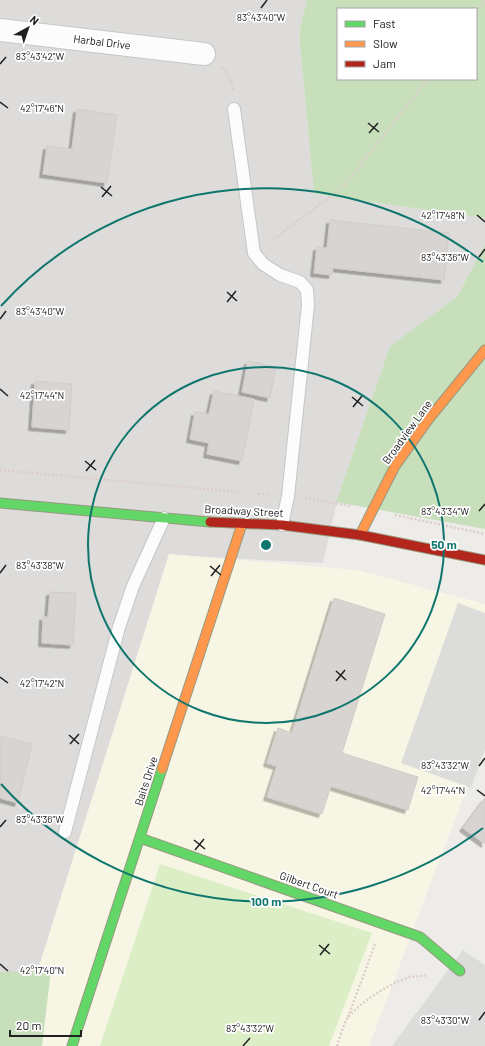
<svg xmlns="http://www.w3.org/2000/svg" width="485" height="1046" font-family="Barlow,sans-serif">
<defs>
<filter id="shadow"><feDropShadow dx="-3.5" dy="3.5" stdDeviation="0" flood-color="#0004"/></filter>
</defs>
<rect width="100%" height="100%" fill="#eeece9"/>
<path fill="#dddcda" d="M 0,0 L 307,0 L 299,33 L 314,194 L 485,218 L 485,244 L 457,297 L 390,346 L 339,493 L 323,563 L 169,555 L 14,1046 L 0,1046 Z"/>
<path fill="#f7f6e5" d="M 169,554 L 357,570 L 485,604 L 485,740 L 369,1046 L 14,1046 Z"/>
<path fill="#dcdcda" d="M 458,603 L 485,613 L 485,749 L 471,788 L 401,763 Z
M 463,950 L 485,965 L 485,1046 L 392,1046 Z"/>
<path fill="#dbeec5" d="M 160,864 L 372,933 L 329,1046 L 100,1046 Z"/>
<path fill="#c8dfbc" fill-rule="evenodd" d="M 307,0 L 485,0 L 485,218 L 314,194 L 299,33 ZM 338,9 L 476,9 L 476,79 L 338,79 Z
M 485,244 L 485,529 L 336,502 L 390,346 L 457,297 Z
M 51,970 L 42,1046 L 0,1046 L 0,972 Z"/>
<path fill="#d7d4d1" stroke="#d1cdca" filter="url(#shadow)" d="M 77,109 L 117,115 L 107,183 L 43,174 L 47,146 L 72,149 Z
M 330,220 L 449,233 L 444,280 L 333,268 L 332,275 L 314,273 L 317,247 L 327,248 Z
M 248,361 L 276,367 L 270,398 L 242,392 Z
M 35,381 L 72,384 L 69,430 L 32,427 Z
M 214,391 L 254,399 L 242,461 L 207,454 L 209,443 L 190,439 L 195,412 L 209,414 Z
M 50,592 L 76,593 L 73,645 L 42,643 L 43,617 L 48,617 Z
M 334,598 L 385,614 L 342,753 L 418,777 L 408,810 L 331,786 L 322,814 L 267,797 L 277,766 L 267,763 L 278,728 L 292,733 Z
M 0,736 L 32,744 L 18,803 L 0,798 Z
M 485,798 L 485,844 L 463,828 Z"/>
<g fill="none" stroke-linecap="round" stroke-linejoin="round">
<defs>
<path id="lane" d="M 234,109 L 254,253 L 263,264 L 280,275 L 300,282 L 307,290 L 308,305 L 288,496 L 282,525
M 65,832 L 119,627 L 133,586 L 164,518"/>
<path id="street" d="M 0,30 L 204,54"/>
<path id="fast" d="M 0,503 L 210,522
M 140,838 L 420,937 L 460,971
M 72,1046 L 162,769"/>
<path id="slow" d="M 360,535 L 395,466 L 428,420 L 485,350
M 162,769 L 242,524"/>
<path id="jam" d="M 210,522 L 282,525 L 360,535 L 485,560"/>
</defs>
<use href="#lane" stroke="#c7c6c5" stroke-width="14"/>
<use href="#street" stroke="#c7c6c5" stroke-width="24"/>
<use href="#fast" stroke="#97997f" stroke-width="11"/>
<use href="#slow" stroke="#97997f" stroke-width="11"/>
<use href="#jam" stroke="#97997f" stroke-width="11"/>
<path stroke="#dccdca" stroke-width="2.5" stroke-dasharray="2 2" stroke-linecap="butt" d="M 476,12 L 485,0
M 222,67 C 229,75 233,82 233,92
M 271,241 L 343,187 L 428,79
M 0,470 L 239,492
M 258,494 L 270,494
M 305,498 L 350,506
M 395,515 L 485,534
M 348,1017 L 375,944
M 337,1046 C 340,1037 343,1025 348,1017 C 361,1002 390,983 410,977 C 416,976 422,976 428,975"/>
<use href="#lane" stroke="#fcfcfc" stroke-width="12"/>
<use href="#street" stroke="#fcfcfc" stroke-width="22"/>
<use href="#fast" stroke="#63d668" stroke-width="9"/>
<use href="#slow" stroke="#ff974d" stroke-width="9"/>
<use href="#jam" stroke="#b3261e" stroke-width="9"/>
</g>
<path fill="none" stroke="#202020" stroke-width="1.5" d="M 261,8 L 267,0M 0,64 L 6,57M 0,102 L 8,108M 368,123 L 379,132M 369,133 L 378,123M 101,187 L 112,196M 102,197 L 111,186M 477,215 L 485,222M 479,257 L 485,249M 227,292 L 237,301M 227,302 L 236,291M 0,319 L 6,311M 0,389 L 8,396M 352,397 L 363,406M 353,407 L 362,396M 85,461 L 96,470M 86,471 L 95,460M 479,511 L 485,504M 210,566 L 221,575M 0,573 L 6,565M 211,576 L 220,565M 336,671 L 346,680M 0,677 L 8,683M 336,681 L 345,670M 69,735 L 79,744M 70,744 L 79,734M 479,766 L 485,758M 477,790 L 485,796M 0,827 L 6,820M 194,840 L 205,849M 195,850 L 204,839M 319,945 L 330,954M 320,955 L 329,944M 0,964 L 8,971M 479,1020 L 485,1012M 243,1046 L 250,1038"/>
<g fill="none" stroke="#0f766e" stroke-width="2">
<circle cx="266" cy="545" r="178"/>
<path d="M483 828A357 357 0 0 1 1 784M1 306A357 357 0 0 1 483 262"/>
</g>
<g text-anchor="middle" stroke-width="3.5" stroke-linejoin="round" paint-order="stroke">
<g font-size="11" fill="#202020" stroke="#fff">
<text transform="translate(102 42) rotate(7)" y="4">Harbal Drive</text>
<text transform="translate(407 432) rotate(-54)" y="4">Broadview Lane</text>
<text transform="translate(244 511) rotate(3)" y="4">Broadway Street</text>
<text transform="translate(146 781) rotate(-72)" y="4">Baits Drive</text>
<text transform="translate(309 885) rotate(19)" y="4">Gilbert Court</text>
</g>
</g>
<g font-size="10" text-anchor="middle" fill="#202020" stroke="#fff" stroke-width="3.5" stroke-linejoin="round" paint-order="stroke">
<text x="261" y="21">83°43'40"W</text>
<text x="40" y="60">83°43'42"W</text>
<text x="42" y="112">42°17'46"N</text>
<text x="443" y="219">42°17'48"N</text>
<text x="445" y="261">83°43'36"W</text>
<text x="40" y="315">83°43'40"W</text>
<text x="42" y="399">42°17'44"N</text>
<text x="445" y="515">83°43'34"W</text>
<text x="40" y="569">83°43'38"W</text>
<text x="42" y="687">42°17'42"N</text>
<text x="445" y="769">83°43'32"W</text>
<text x="443" y="794">42°17'44"N</text>
<text x="40" y="823">83°43'36"W</text>
<text x="42" y="974">42°17'40"N</text>
<text x="445" y="1024">83°43'30"W</text>
<text x="250" y="1032">83°43'32"W</text>
</g>
<circle cx="266" cy="545" r="6" fill="#0f766e" stroke="#fff" stroke-width="2"/>
<g font-size="12" text-anchor="middle" font-weight="bold" fill="#0f766e" stroke="#fff" stroke-width="3.5" stroke-linejoin="round" paint-order="stroke">
<text x="444" y="549">50 m</text>
<text x="266" y="906">100 m</text>
</g>
<rect x="337" y="8" width="140" height="72" fill="#ffffff" stroke="#a6a6a6"/>
<rect x="345" y="21" width="20" height="6" fill="#63d668" stroke="#a6a6a6"/>
<text x="373" y="28" font-size="12" fill="#202020">Fast</text>
<rect x="345" y="41" width="20" height="6" fill="#ff974d" stroke="#a6a6a6"/>
<text x="373" y="48" font-size="12" fill="#202020">Slow</text>
<rect x="345" y="61" width="20" height="6" fill="#b3261e" stroke="#a6a6a6"/>
<text x="373" y="68" font-size="12" fill="#202020">Jam</text>
<g transform="translate(28 28) rotate(40)" stroke="#ffffff" stroke-width="3" paint-order="stroke">
<path d="M0-3L7 15L0 10L-7 15Z" fill="#202020"/>
<text y="-6" font-size="11" font-weight="bold" text-anchor="middle" fill="#202020">N</text>
</g>
<path d="M10 1030v6h71v-6" fill="none" stroke="#202020" stroke-width="2"/>
<text x="16" y="1030" font-size="12" fill="#202020" stroke="#ffffff" stroke-width="3" paint-order="stroke">20 m</text>
</svg>
